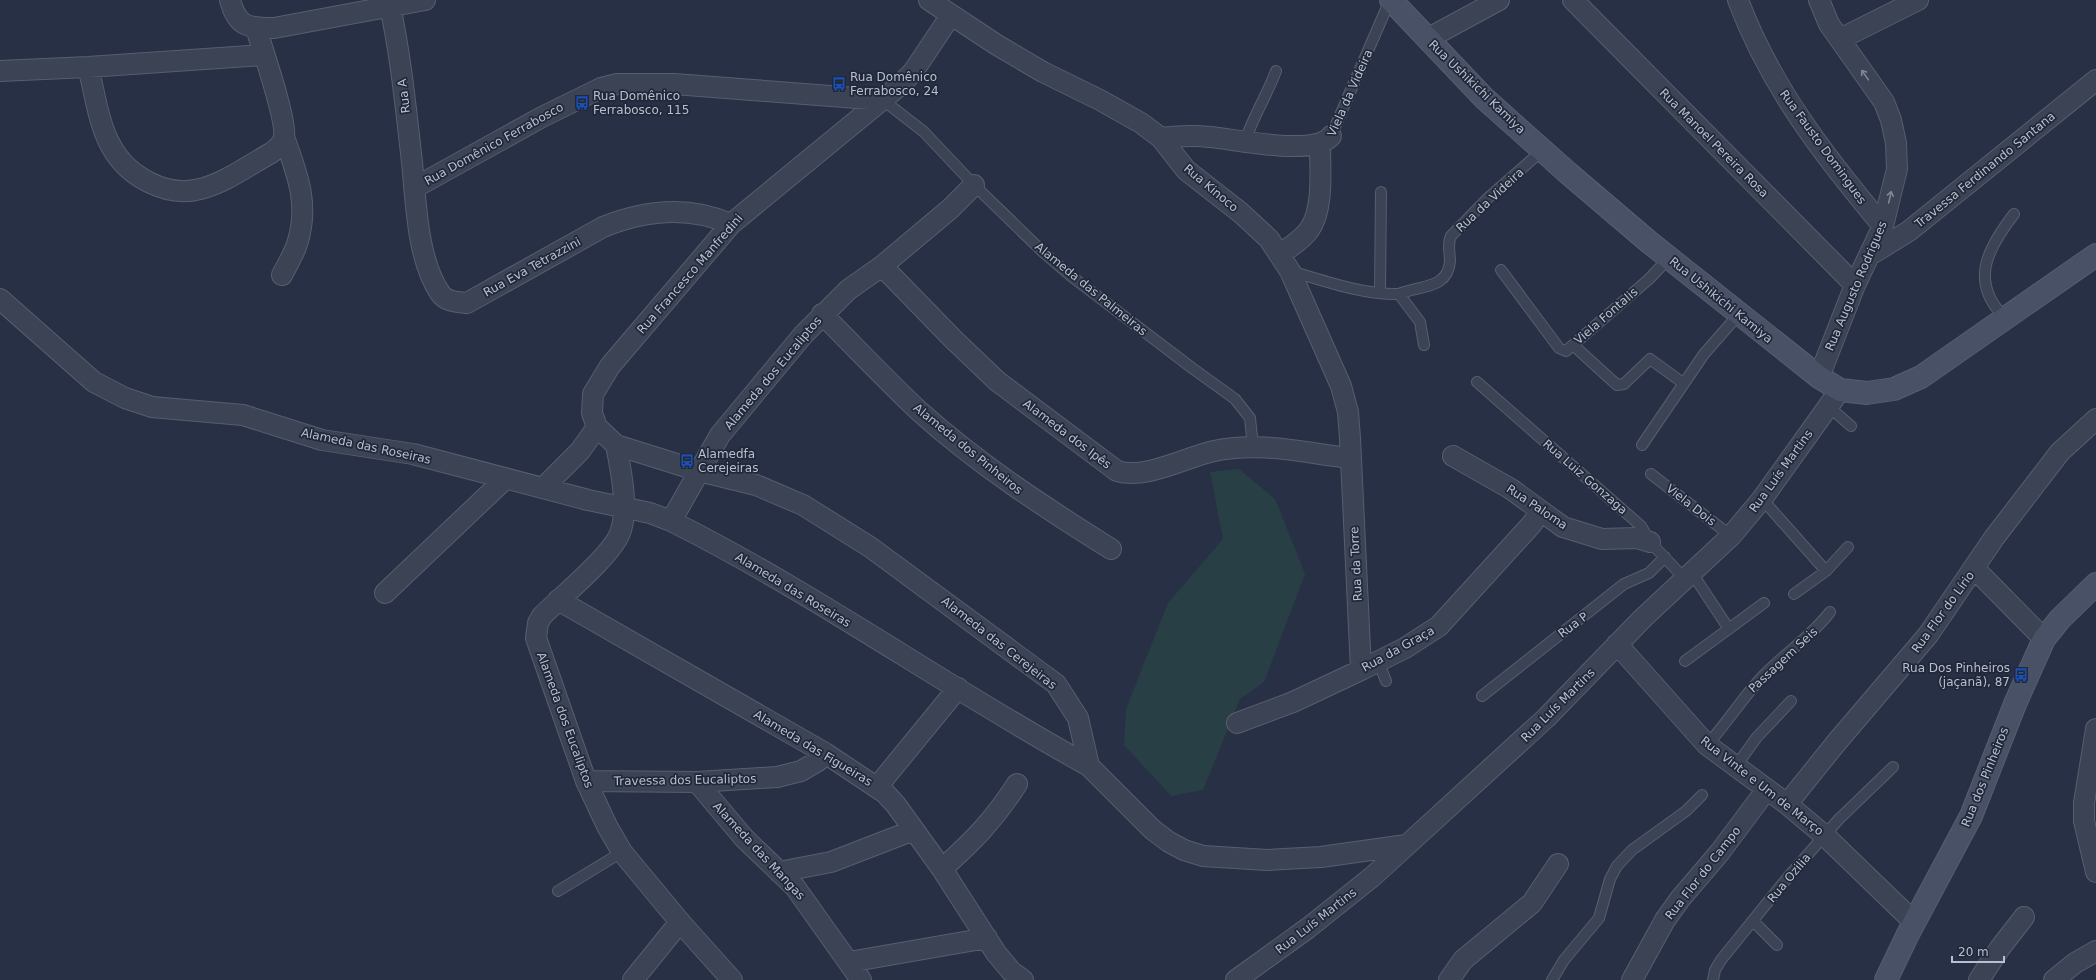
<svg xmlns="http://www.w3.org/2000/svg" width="2096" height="980" font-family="'DejaVu Sans',sans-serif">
<rect width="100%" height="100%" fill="#273045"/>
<path fill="#293f46" d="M 1239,469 L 1275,499 L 1305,574 L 1264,682 L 1240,699 L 1203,790 L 1171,796 L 1124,745 L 1126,709 L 1168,603 L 1223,539 L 1210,472 Z"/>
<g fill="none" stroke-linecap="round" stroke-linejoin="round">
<defs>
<path id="lane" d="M 883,100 L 924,132 L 974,185 L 1043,252 L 1071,276 L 1192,368 L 1235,399 L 1250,418 L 1253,447
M 1331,136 L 1390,0
M 1245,141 C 1253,117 1267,95 1276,71
M 1501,270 L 1559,348 L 1566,351 L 1649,279 L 1669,258
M 1290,271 C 1325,281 1363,295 1399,294 L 1420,322 L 1424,345
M 1380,293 L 1381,192
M 1399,294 C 1419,285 1448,290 1450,261 C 1450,252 1447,244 1451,236 L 1488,198 L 1543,150
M 2005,318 C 1969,282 1987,249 2014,214
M 1573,345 L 1617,385 L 1624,384 L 1650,359 L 1683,383
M 1477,382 L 1641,526 L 1650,542 L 1685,579
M 1828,406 L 1851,426
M 1642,445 L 1704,354 L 1739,314
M 1651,474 L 1731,536
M 1762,499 L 1826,571
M 1692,573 L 1729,629
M 1794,594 L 1826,571 L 1848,547
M 1378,661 L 1386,681
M 1685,661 L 1764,603
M 1482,696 L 1624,584 L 1649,573 L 1665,557
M 1707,745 C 1727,723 1743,697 1763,676 C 1785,653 1811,637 1830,612
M 1736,766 L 1757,737 L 1791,701
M 558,891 L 622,852
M 1753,921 L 1777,945
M 1552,980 L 1564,960 L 1599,918 L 1610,879 L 1617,866 L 1632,850 L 1686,811 L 1702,795
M 1713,980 L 1715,970 L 1721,960 L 1788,877 L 1839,819 L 1893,767"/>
<path id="street" d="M 230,0 C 237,27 248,28 274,28 L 425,0
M 929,0 L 997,45 L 1043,72 L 1100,100 L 1141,123 L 1161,138 L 1186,170 L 1241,213 L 1269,239 L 1290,271 L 1341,386 L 1348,412 L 1350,438 L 1361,670
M 1573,0 L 1855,285
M 1738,0 C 1770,86 1825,157 1883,226
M 390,6 C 401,57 406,110 412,162 C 416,202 417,259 440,293 C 446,302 457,302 467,303 L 603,227 C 645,210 688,205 731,224
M 951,15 L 913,72 L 899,86 L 731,224 L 610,366 L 593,394 L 592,413 L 597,427 L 616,445 L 699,471 L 756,485 L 803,505 L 870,547 L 1056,684 L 1078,718 L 1089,766 L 1153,830 L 1169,842 L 1184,850 L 1203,856 L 1267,860 L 1321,857 L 1406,845
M 1427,39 L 1499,0
M 1840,39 L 1918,0
M 88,67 C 95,93 98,123 111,146 C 127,176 166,198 200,189 C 225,183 249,165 271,153 C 276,149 283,144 284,137 C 287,120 262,48 256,28
M 0,71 L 88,67 L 264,55
M 1161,138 C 1177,136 1193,135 1210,137 C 1236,139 1314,157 1331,136
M 414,188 L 542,117 L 601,88 L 617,84 L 674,84 L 883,100
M 1280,254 C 1290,247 1301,241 1309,230 C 1324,210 1320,169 1320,145
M 1870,255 L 1909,231 L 2096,80
M 882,266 L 953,339 L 997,381 L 1117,471 C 1145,480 1186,457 1214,451 C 1258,441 1306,453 1350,458
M 282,275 C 287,265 294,254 297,244 C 310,205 297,173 284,137
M 0,299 L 94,382 L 125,398 L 152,407 L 243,415 L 322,440 L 413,454 L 588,500 L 650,513 L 671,521 C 815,593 947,688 1089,766
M 822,314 C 854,346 886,380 919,411 C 978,464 1044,507 1111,549
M 1819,377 L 1855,285 L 1883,226 L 1897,169 L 1896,143 L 1891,120 L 1884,102 L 1829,24 L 1819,0
M 616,445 C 621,470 629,509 620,533 C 611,556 562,596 542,616 L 538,623 L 536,638 L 586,781 L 607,826 L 622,852 L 680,922 L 732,980
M 1453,456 L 1511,489 L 1563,527 L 1602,539 L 1637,538 L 1650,542
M 543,488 L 580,451 L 597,427
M 671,521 L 720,435 L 803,335 L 848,290 L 882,266 L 950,209 L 974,185
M 1974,568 L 2044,639
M 385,593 L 505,479
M 558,600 L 825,753 L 885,793 L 896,805 L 942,869 L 996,953 L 1011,971 L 1023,980
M 1617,644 L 1707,745 L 1787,804 L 1825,836 L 1914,922
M 1237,723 L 1293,702 L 1361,670 L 1405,648 L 1439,626 L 1531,525 L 1541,511
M 2096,729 L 2084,803 L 2084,821 L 2096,872
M 586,781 L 697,782 L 777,777 L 801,771 L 818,761 L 825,753
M 697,782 L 744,838 L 795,887 L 861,980
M 877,787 L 958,688
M 1787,804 L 1836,743 L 1928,635 L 1994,538 L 2060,452 L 2096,419
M 942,869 C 974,840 994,820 1017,784
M 779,872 L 831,862 L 914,830
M 849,962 L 987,938
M 633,980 L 680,922
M 1236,980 L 1308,928 L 1372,877 L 1546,718 L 1643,618 L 1731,536 L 1762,499 L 1840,390
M 1449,980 L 1463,960 L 1532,903 L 1558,864
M 1632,980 L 1665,920 L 1680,899 L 1720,852 L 1767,789
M 1979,980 L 2000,948 L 2024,917
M 2054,980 L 2075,963 L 2096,951"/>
<path id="secondary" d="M 1391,0 L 1484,98 L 1568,173 L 1649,242 L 1819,377 L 1840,390 L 1867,393 L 1894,389 L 1921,377 L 2096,255
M 1886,980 L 1908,934 L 1971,816 L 2015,704 L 2044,639 L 2060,619 L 2096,584"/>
</defs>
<use href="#lane" stroke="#575e6f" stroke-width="12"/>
<use href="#street" stroke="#575e6f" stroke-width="22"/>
<use href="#secondary" stroke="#575e6f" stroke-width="24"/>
<use href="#lane" stroke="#3c4354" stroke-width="10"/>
<use href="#street" stroke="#3c4354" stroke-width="20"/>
<use href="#secondary" stroke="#495167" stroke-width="22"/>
</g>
<defs><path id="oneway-shaft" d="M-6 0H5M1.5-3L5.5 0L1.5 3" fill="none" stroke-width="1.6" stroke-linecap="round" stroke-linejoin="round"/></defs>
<g stroke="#818797">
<use href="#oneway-shaft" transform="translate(1865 75) rotate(-125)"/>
<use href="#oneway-shaft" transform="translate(1890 197) rotate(-77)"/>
</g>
<defs>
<symbol id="bus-bare" viewBox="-9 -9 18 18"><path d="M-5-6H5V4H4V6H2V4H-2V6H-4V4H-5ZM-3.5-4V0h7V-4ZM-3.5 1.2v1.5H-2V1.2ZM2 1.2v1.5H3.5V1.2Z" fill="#1a4fb4" stroke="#20283a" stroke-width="2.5" paint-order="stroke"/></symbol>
</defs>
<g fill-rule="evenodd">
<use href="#bus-bare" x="829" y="74" width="20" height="20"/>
<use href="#bus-bare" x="572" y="93" width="20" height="20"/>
<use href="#bus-bare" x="677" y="451" width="20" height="20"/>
<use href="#bus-bare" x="2011" y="665" width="20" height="20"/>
</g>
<g text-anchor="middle" stroke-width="3.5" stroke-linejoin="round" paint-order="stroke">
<g font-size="12" fill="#b9bfce" stroke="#20283a" text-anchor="start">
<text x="850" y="81">Rua Domênico<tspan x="850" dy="14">Ferrabosco, 24</tspan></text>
<text x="593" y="100">Rua Domênico<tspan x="593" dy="14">Ferrabosco, 115</tspan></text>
<text x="698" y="458">Alamedfa<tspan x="698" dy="14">Cerejeiras</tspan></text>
<text x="2010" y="672" text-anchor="end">Rua Dos Pinheiros<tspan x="2010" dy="14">(jaçanã), 87</tspan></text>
</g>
<g font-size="12" fill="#b9bfce" stroke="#20283a">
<text transform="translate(1477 87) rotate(44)" y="4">Rua Ushikichi Kamiya</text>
<text transform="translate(1350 93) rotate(-66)" y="4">Viela da Videira</text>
<text transform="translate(404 96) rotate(-97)" y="4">Rua A</text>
<text transform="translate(1714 143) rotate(45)" y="4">Rua Manoel Pereira Rosa</text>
<text transform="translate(494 144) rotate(-29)" y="4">Rua Domênico Ferrabosco</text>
<text transform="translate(1823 147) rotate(54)" y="4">Rua Fausto Domingues</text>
<text transform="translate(1985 170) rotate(-39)" y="4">Travessa Ferdinando Santana</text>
<text transform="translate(1211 188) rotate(40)" y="4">Rua Kinoco</text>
<text transform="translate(1490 200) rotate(-43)" y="4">Rua da Videira</text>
<text transform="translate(532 267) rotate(-29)" y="4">Rua Eva Tetrazzini</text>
<text transform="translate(690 274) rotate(-49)" y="4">Rua Francesco Manfredini</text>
<text transform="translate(1856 286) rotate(-67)" y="4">Rua Augusto Rodrigues</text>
<text transform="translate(1091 289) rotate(39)" y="4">Alameda das Palmeiras</text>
<text transform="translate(1721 300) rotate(39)" y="4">Rua Ushikichi Kamiya</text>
<text transform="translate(1606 316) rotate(-41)" y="4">Viela Fontalis</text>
<text transform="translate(773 373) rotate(-50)" y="4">Alameda dos Eucaliptos</text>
<text transform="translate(1067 434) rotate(37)" y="4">Alameda dos Ipês</text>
<text transform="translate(366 446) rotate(12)" y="4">Alameda das Roseiras</text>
<text transform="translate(968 449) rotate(39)" y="4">Alameda dos Pinheiros</text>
<text transform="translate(1781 471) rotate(-54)" y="4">Rua Luís Martins</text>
<text transform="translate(1585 477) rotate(41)" y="4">Rua Luiz Gonzaga</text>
<text transform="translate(1691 505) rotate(38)" y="4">Viela Dois</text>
<text transform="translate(1537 507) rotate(34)" y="4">Rua Paloma</text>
<text transform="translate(1356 564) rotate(-93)" y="4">Rua da Torre</text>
<text transform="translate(793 590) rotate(31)" y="4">Alameda das Roseiras</text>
<text transform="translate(1943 612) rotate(-54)" y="4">Rua Flor do Lírio</text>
<text transform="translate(1573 625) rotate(-37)" y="4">Rua P</text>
<text transform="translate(999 643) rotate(38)" y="4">Alameda das Cerejeiras</text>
<text transform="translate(1398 649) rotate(-29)" y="4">Rua da Graça</text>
<text transform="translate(1783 660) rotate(-43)" y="4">Passagem Seis</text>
<text transform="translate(1558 705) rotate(-45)" y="4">Rua Luís Martins</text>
<text transform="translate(565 720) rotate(70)" y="4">Alameda dos Eucaliptos</text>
<text transform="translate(813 748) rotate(31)" y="4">Alameda das Figueiras</text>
<text transform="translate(1985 777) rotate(-68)" y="4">Rua dos Pinheiros</text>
<text transform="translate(685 780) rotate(-1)" y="4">Travessa dos Eucaliptos</text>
<text transform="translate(1762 786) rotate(38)" y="4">Rua Vinte e Um de Março</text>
<text transform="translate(759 851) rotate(47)" y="4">Alameda das Mangas</text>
<text transform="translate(1703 873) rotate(-52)" y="4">Rua Flor do Campo</text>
<text transform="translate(1789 878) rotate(-50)" y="4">Rua Ozilia</text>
<text transform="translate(1316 921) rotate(-38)" y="4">Rua Luís Martins</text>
</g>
</g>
<path d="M1952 956v6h52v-6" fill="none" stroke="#b9bfce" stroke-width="2"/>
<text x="1958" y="956" font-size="12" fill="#b9bfce" stroke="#20283a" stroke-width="3" paint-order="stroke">20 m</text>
</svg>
